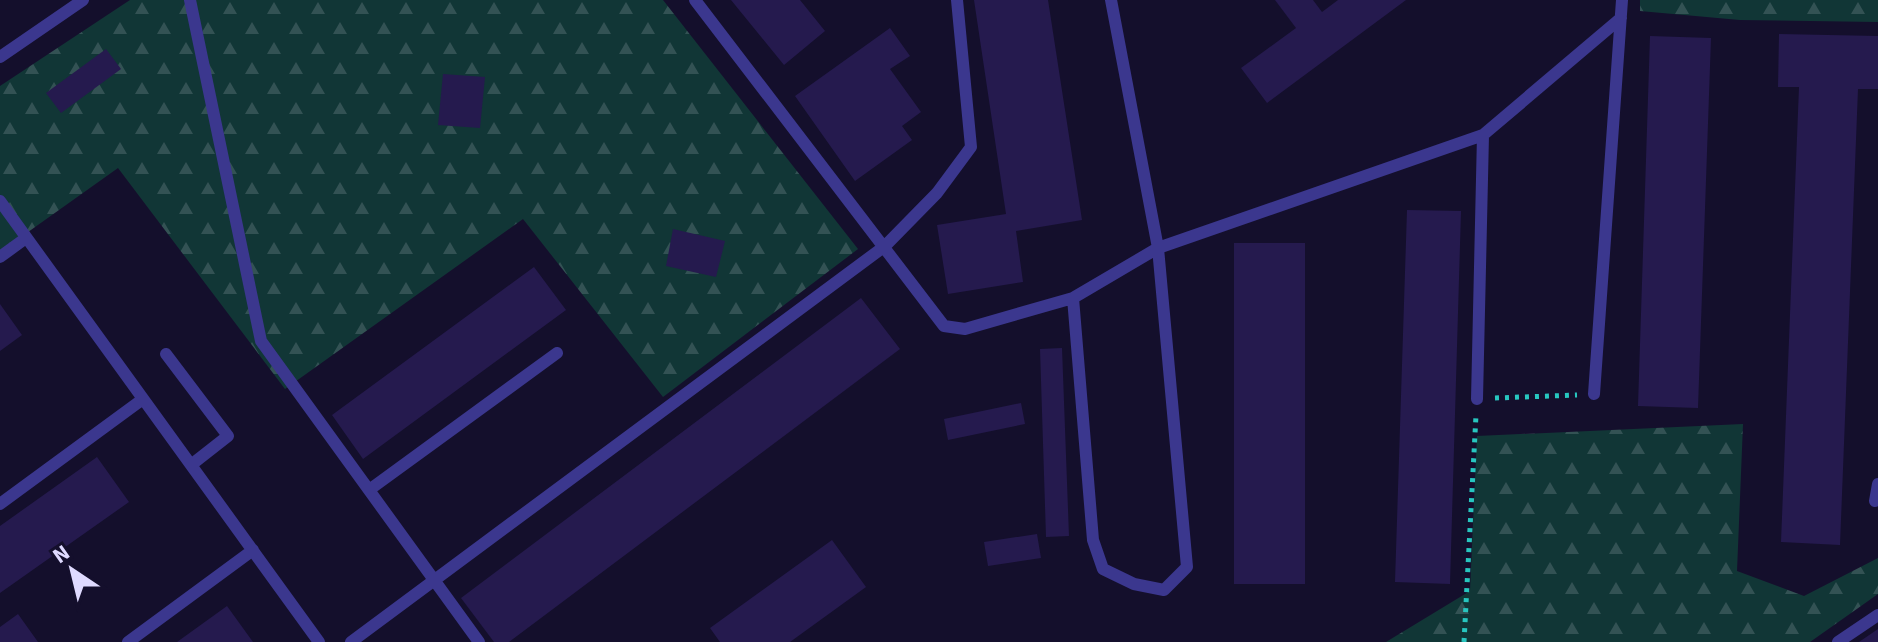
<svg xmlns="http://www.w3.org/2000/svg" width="1878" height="642" font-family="'Source Sans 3',sans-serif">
<defs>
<pattern id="forest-firs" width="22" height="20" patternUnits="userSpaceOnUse" patternTransform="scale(2)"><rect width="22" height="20" fill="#113636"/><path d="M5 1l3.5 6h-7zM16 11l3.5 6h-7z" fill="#335254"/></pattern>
</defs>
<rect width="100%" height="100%" fill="#140f2c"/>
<path fill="url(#forest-firs)" d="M 130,0 L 663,0 L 858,249 L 663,397 L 523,219 L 285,389 L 118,168 L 0,252 L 0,86 Z
M 1640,0 L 1878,0 L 1878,22 L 1740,20 L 1640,11 Z
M 1743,424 L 1737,571 L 1804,596 L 1878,558 L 1878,594 L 1810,642 L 1386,642 L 1470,591 L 1477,436 Z"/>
<path fill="#251a4e" d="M 731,0 L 800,0 L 825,31 L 784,65 Z
M 974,0 L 1048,0 L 1082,220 L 1016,231 L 1023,282 L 948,294 L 937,225 L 1006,214 Z
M 1275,0 L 1313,0 L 1322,12 L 1338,0 L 1406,0 L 1267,103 L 1241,68 L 1296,28 Z
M 890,28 L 910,56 L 890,69 L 921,112 L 902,126 L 912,140 L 855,181 L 795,96 Z
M 1779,34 L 1878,36 L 1878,89 L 1858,89 L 1840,545 L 1781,542 L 1799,87 L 1778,87 Z
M 1650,36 L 1711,38 L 1698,408 L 1638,406 Z
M 106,49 L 121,69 L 61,113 L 46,93 Z
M 443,74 L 485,77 L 480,128 L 438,125 Z
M 1407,210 L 1461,211 L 1450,584 L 1395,582 Z
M 673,229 L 725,241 L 716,277 L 666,266 Z
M 1234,243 L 1305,243 L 1305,584 L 1234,584 Z
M 534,267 L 566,310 L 363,459 L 332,415 Z
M 861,298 L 900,349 L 509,642 L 494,642 L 461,598 Z
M 0,304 L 22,335 L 0,351 Z
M 1062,348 L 1069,536 L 1046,537 L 1040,349 Z
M 1021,403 L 1025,424 L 948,440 L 944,419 Z
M 97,457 L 129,502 L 0,593 L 0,526 Z
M 1037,534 L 1041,558 L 988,566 L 984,542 Z
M 832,540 L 866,587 L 790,642 L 720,642 L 710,628 Z
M 227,606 L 253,642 L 177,642 Z
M 18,614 L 38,642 L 0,642 L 0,627 Z
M 1878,629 L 1878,642 L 1859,642 Z"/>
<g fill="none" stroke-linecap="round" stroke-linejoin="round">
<path stroke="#27c6bf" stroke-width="5" stroke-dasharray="4 6" stroke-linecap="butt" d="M 1495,398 L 1577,395
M 1464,642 L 1476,415"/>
<path stroke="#3b378e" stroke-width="12" d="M 190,0 L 261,341 L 479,642
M 695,0 L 944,326 L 965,329 L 1073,298 L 1158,248 L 1483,135
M 0,57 L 83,0
M 0,201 L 319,642
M 0,257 L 26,238
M 1073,298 L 1093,540 L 1103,569 L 1134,584 L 1164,590 L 1187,567 L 1158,248 L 1111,0
M 166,354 L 228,436 L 191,465
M 1594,394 L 1622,0
M 1477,399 L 1483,135 L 1621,18
M 369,490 L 557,353
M 1875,501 L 1878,484
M 0,504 L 143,399
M 128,642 L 253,550
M 351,642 L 885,246 L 937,193 L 971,147 L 957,0
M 1838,642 L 1878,615"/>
</g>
<g transform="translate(72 570) rotate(325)" stroke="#140f2c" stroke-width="6" paint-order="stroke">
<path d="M0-6L14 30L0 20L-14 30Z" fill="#dfdaff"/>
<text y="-12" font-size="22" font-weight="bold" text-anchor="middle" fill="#dfdaff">N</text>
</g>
</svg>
